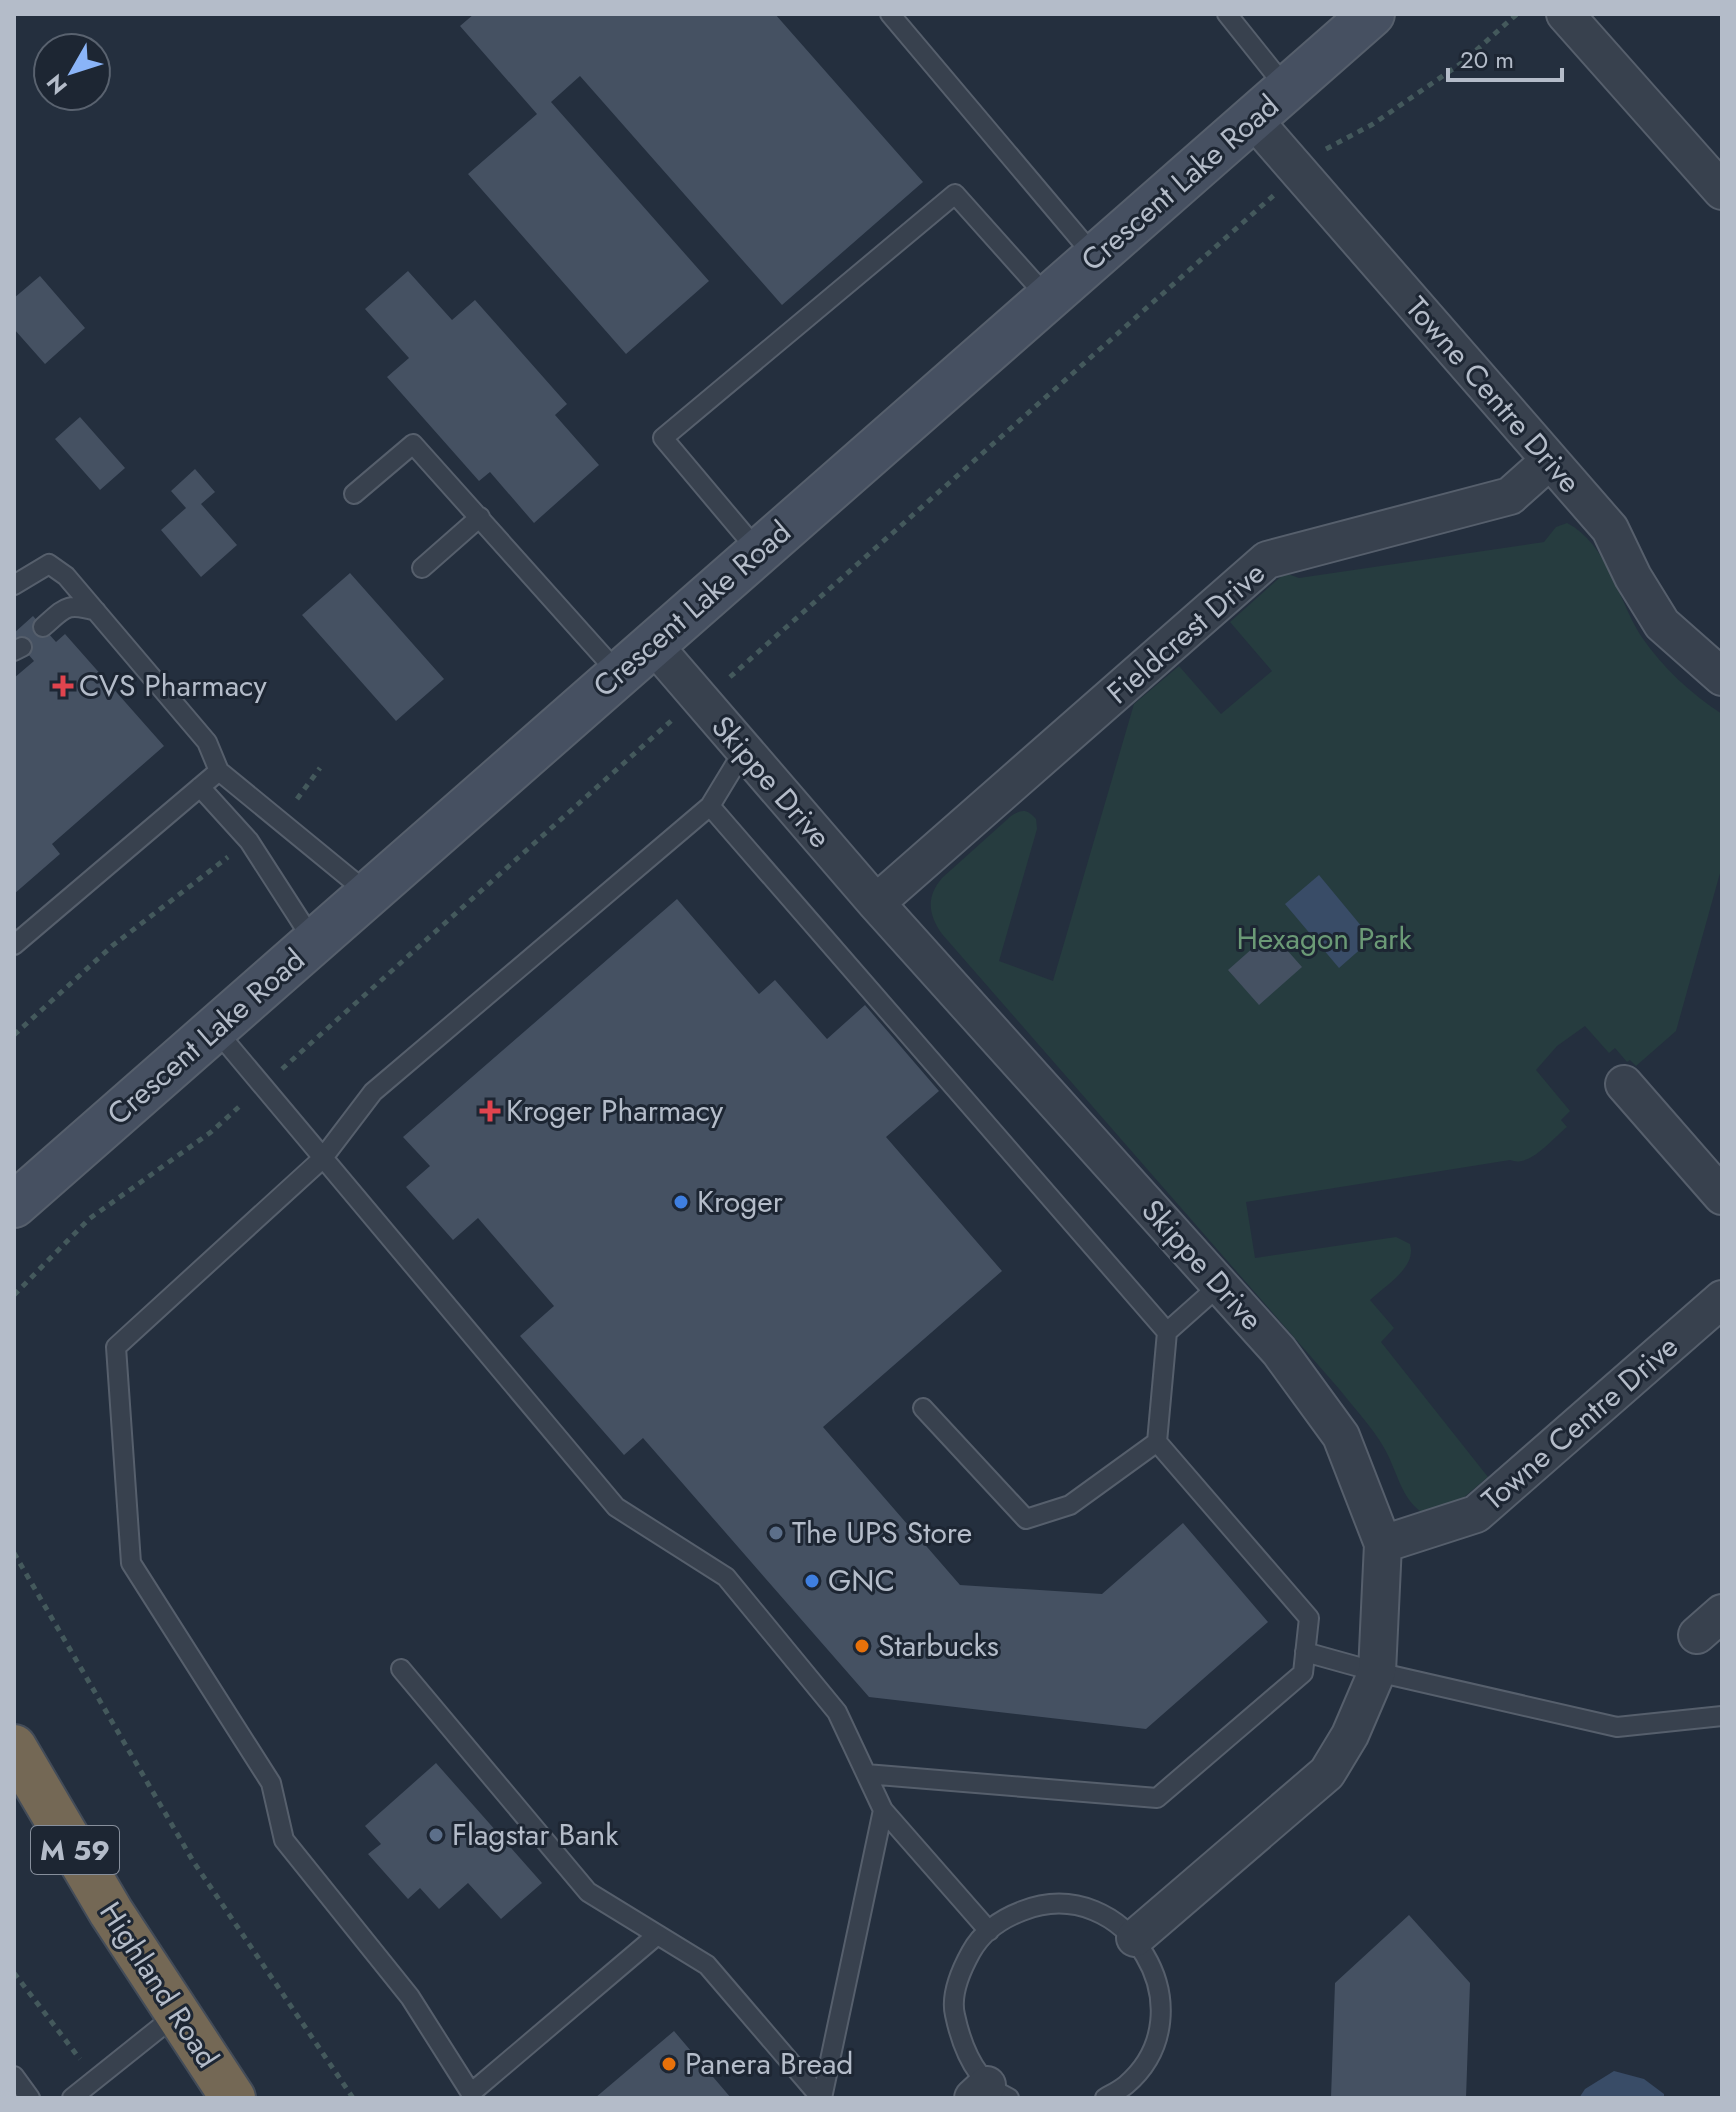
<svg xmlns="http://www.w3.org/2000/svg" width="1736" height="2112" font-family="Jost,sans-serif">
<rect width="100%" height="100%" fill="#242f3e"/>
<path fill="#263c3f" d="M 1567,523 C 1608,544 1618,600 1641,636 C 1663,668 1690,693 1722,714 L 1722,866 L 1676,1031 L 1636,1066 L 1630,1060 L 1627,1062 L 1615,1048 L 1609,1053 L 1585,1026 L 1557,1046 L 1536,1070 L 1570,1111 L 1561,1120 L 1567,1127 C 1552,1139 1530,1168 1510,1160 L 1246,1202 L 1255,1258 L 1396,1237 L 1410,1244 C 1417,1267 1386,1285 1370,1300 L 1394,1328 L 1381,1342 L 1488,1477 L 1463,1498 L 1426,1515 C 1400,1500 1398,1471 1383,1446 C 1371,1426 1354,1408 1340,1390 L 942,934 C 928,914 926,897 942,878 L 1011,816 C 1022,809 1027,809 1036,819 L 1037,829 L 999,961 L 1053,981 L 1134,704 L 1179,666 L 1221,714 L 1272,671 L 1230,622 L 1285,573 L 1299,578 L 1544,542 L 1556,527 Z"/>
<path fill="#394c67" d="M 1319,875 L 1372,939 L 1339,968 L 1285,904 Z
M 1614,2071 L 1644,2079 L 1664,2094 L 1664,2098 L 1579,2098 L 1585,2089 Z"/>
<path fill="#455162" d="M 474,14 L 775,14 L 923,182 L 782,305 L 580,76 L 551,102 L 709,281 L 626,354 L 468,174 L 537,114 L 460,26 Z
M 408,271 L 452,320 L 475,300 L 567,404 L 555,415 L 599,465 L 534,523 L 490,472 L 479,481 L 387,377 L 409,358 L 365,309 Z
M 40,276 L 85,328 L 45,364 L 14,329 L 14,298 Z
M 80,417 L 125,468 L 100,490 L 55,439 Z
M 195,469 L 215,492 L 201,504 L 237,545 L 201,577 L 161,530 L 186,508 L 171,491 Z
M 350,573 L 444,679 L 396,721 L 302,615 Z
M 33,616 L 56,642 L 65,634 L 164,746 L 52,844 L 60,854 L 14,894 L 14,678 L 34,661 L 14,638 L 14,633 Z
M 677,899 L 759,994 L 775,980 L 827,1039 L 865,1005 L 939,1091 L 886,1137 L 1002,1271 L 823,1427 L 960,1585 L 1102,1594 L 1183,1523 L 1268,1622 L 1146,1729 L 869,1697 L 643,1438 L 624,1455 L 520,1336 L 554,1306 L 478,1218 L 453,1240 L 406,1187 L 430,1166 L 403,1137 Z
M 1271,932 L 1302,967 L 1259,1005 L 1228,970 Z
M 436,1763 L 542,1883 L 501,1919 L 468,1883 L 439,1909 L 420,1888 L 408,1899 L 368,1854 L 381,1844 L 365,1826 Z
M 1409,1915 L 1470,1983 L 1466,2098 L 1331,2098 L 1335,1983 Z
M 674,2031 L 731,2098 L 595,2098 Z"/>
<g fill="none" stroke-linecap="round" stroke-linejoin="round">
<defs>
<path id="lane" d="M 890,14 L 1095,257
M 1227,14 L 1287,89
M 354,494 L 413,444 L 618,673
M 758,551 L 663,438 L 955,194 L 1048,298
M 422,568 L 480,517
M 14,585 L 49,564 L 66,576 L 207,742 L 219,771 L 14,945
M 43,627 C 65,608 66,602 96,611
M 14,651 L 22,647
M 219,771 L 369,894
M 200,787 L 249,841 L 314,942
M 710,806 L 1167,1332 L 1157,1442 L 1309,1618 L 1303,1673 L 1157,1798 L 866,1774
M 215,1029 L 616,1507 L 726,1577 L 837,1712 L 883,1810 L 989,1931
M 1167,1332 L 1221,1284
M 923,1408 L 1026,1519 L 1070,1505 L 1157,1442
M 1305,1652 L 1377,1672 L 1617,1727 L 1722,1716
M 401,1669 L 588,1892 L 707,1965 L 821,2098
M 14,2076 L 30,2098
M 471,2093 L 656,1936
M 72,2098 L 177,2014
M 474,2098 L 410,1997 L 284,1840 L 271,1783 L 131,1563 L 116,1347 L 322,1159 L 373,1092 L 710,806 L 744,750
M 822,2098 L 883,1810
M 1009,2098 C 977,2084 962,2048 955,2015 C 950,1994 961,1970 971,1952 C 982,1932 1001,1919 1022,1911 C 1126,1870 1211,2012 1126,2085 C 1120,2090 1112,2094 1105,2098"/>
<path id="street" d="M 1565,14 L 1722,191
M 1253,119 L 1610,529 L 1633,577 L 1662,624 L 1722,677
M 652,643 L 876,903 L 1279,1351 L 1341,1436 L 1383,1544 L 1377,1672 L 1350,1735 L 1327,1773 L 1135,1938
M 876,903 L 1267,560 L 1510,496 L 1549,461
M 1624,1084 L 1722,1196
M 1383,1544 L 1476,1514 L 1722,1299
M 1697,1635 L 1722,1613
M 973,2098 L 987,2085"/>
<path id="secondary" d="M 14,1205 L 1372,14"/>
<path id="highway" d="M 14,1747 L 111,1912 L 233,2098"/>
</defs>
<use href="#lane" stroke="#565f6c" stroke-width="22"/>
<use href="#street" stroke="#565f6c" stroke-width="40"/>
<use href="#secondary" stroke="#565f6c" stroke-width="48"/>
<use href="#highway" stroke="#434c59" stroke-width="48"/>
<path stroke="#44595c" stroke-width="5" stroke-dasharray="6 6" stroke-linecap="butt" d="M 1326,149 L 1373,124 L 1463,62 L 1517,14
M 730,677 L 1274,195
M 297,799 L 320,768
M 14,1035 L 112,946 L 228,857
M 282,1069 L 671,721
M 14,1295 L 89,1219 L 211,1132 L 241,1105
M 14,1553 L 193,1861 L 353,2098
M 14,1973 L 80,2059"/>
<use href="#lane" stroke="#38414e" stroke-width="18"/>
<use href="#street" stroke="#38414e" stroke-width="36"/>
<use href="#secondary" stroke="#465061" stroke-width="44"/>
<use href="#highway" stroke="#746855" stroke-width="44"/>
</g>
<g fill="#e0444e" stroke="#1d2633" stroke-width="3">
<path d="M59 674h8v8h8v8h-8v8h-8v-8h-8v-8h8z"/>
<path d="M486 1099h8v8h8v8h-8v8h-8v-8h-8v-8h8z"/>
</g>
<g fill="#3f7fe0" stroke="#1d2633" stroke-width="3">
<circle cx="681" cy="1202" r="8"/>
<circle cx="812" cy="1581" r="8"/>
</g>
<g fill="#5c6f8a" stroke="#1d2633" stroke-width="3">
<circle cx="776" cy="1533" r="8"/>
<circle cx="436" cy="1835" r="8"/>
</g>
<g fill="#e8710a" stroke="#1d2633" stroke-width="3">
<circle cx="862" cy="1646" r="8"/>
<circle cx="669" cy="2064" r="8"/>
</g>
<g text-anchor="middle" stroke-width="6" stroke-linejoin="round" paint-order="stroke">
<rect fill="#1d2633" stroke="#878f9c" stroke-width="2" x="31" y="1826" width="88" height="48" rx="6"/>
<g font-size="28" font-weight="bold" fill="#b4bcc9">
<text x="75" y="1860">M 59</text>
</g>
<g font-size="30" fill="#b4bcc9" stroke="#1d2633">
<text transform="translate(1180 183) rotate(-41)" y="10">Crescent Lake Road</text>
<text transform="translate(1493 395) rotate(49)" y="10">Towne Centre Drive</text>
<text transform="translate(692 609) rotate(-41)" y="10">Crescent Lake Road</text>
<text transform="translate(1186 633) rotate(-41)" y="10">Fieldcrest Drive</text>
<text transform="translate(771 782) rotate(49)" y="10">Skippe Drive</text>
<text transform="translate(206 1037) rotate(-41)" y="10">Crescent Lake Road</text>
<text transform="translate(1202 1265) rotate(48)" y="10">Skippe Drive</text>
<text transform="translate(1580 1423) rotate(-41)" y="10">Towne Centre Drive</text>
<text transform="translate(159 1985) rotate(57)" y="10">Highland Road</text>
</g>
<g font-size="30" fill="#b4bcc9" stroke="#1d2633" text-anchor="start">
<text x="79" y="696">CVS Pharmacy</text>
<text x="506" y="1121">Kroger Pharmacy</text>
<text x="697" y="1212">Kroger</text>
<text x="792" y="1543">The UPS Store</text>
<text x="828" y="1591">GNC</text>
<text x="878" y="1656">Starbucks</text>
<text x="452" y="1845">Flagstar Bank</text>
<text x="685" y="2074">Panera Bread</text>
</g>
<g font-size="30" fill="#6b9a76" stroke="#1d2633">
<text x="1324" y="949">Hexagon Park</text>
</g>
</g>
<rect width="1736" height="2112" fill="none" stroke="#b4bcc9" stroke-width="32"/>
<g transform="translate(72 72) rotate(231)"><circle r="38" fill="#1d2633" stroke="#59626f" stroke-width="2"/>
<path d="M0-6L14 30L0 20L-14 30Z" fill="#8ab4f8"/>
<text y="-12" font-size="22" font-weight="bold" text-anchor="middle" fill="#b4bcc9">N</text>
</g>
<path d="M1448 68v12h114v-12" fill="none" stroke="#b4bcc9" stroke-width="4"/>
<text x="1460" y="68" font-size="24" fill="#b4bcc9" stroke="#1d2633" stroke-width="6" paint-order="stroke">20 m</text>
</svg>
